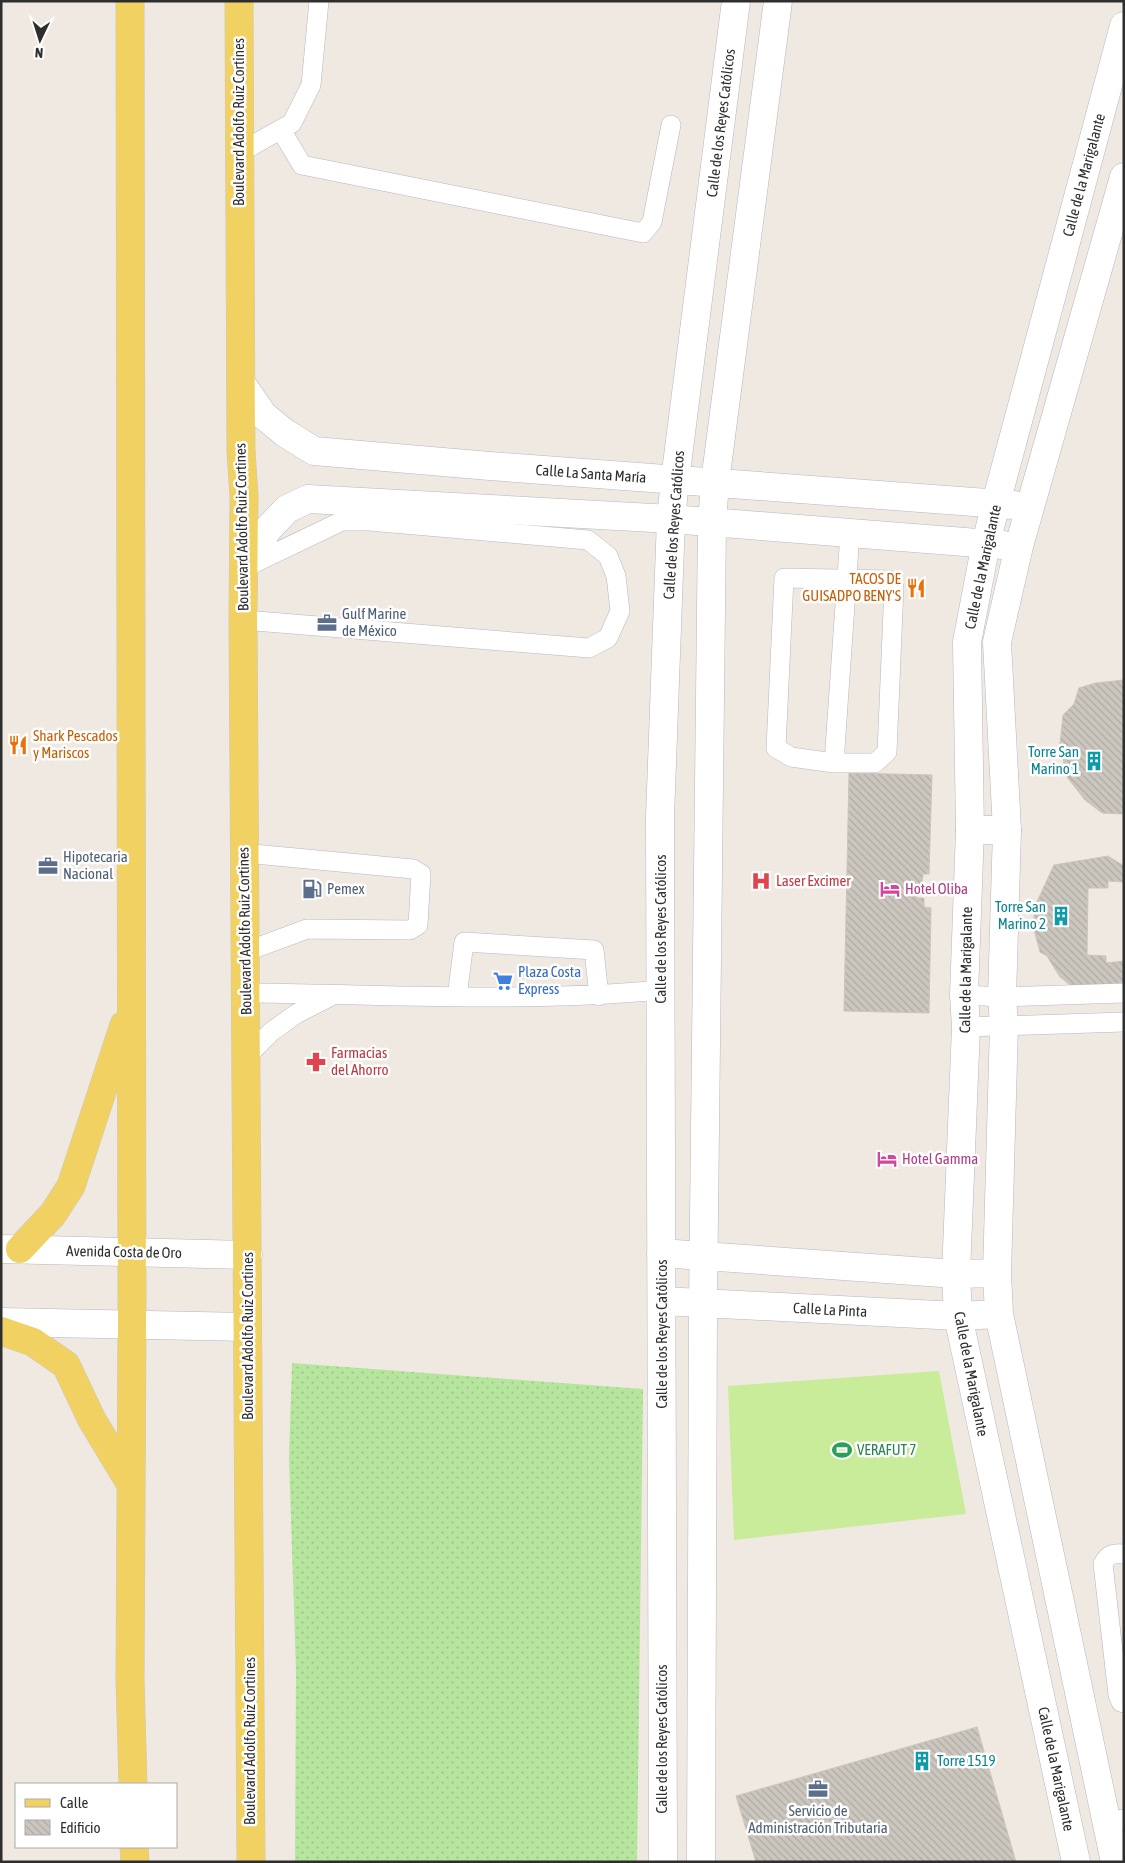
<svg xmlns="http://www.w3.org/2000/svg" width="1125" height="1863" font-family="'Asap Condensed',sans-serif">
<defs>
<pattern id="grass-dots" width="8" height="8" patternUnits="userSpaceOnUse" patternTransform="scale(1.25)"><rect width="8" height="8" fill="#b6e59e"/><path d="M2 2h.1M6 6h.1" fill="none" stroke="#9dc588" stroke-width="1.8" stroke-linecap="round"/></pattern>
<pattern id="building-back-hatch" width="6" height="6" patternUnits="userSpaceOnUse" patternTransform="scale(1.25)"><rect width="6" height="6" fill="#cbc7bf"/><path d="M-1 5l2 2M0 0l6 6M5-1l2 2" fill="none" stroke="#afaba4"/></pattern>
</defs>
<rect width="100%" height="100%" fill="#efe9e1"/>
<path fill="url(#grass-dots)" d="M 292,1363 L 643,1389 L 637,1862 L 295,1862 L 296,1671 L 289,1458 Z"/>
<path fill="#c9ec9a" d="M 939,1371 L 966,1514 L 734,1540 L 728,1386 Z"/>
<path fill="url(#building-back-hatch)" stroke="#cbc5ba" d="M 1124,680 L 1124,814 L 1102,813 L 1085,800 L 1067,777 L 1060,744 L 1063,715 L 1074,704 L 1079,688 L 1096,683 Z
M 849,773 L 932,775 L 929,874 L 923,874 L 922,884 L 918,884 L 917,898 L 924,898 L 924,907 L 931,908 L 929,1013 L 844,1011 Z
M 1108,856 L 1124,866 L 1124,882 L 1108,881 L 1108,888 L 1088,888 L 1087,955 L 1106,956 L 1106,963 L 1124,961 L 1124,983 L 1114,990 L 1074,988 L 1060,977 L 1047,956 L 1040,952 L 1033,926 L 1035,906 L 1054,865 Z
M 977,1727 L 1016,1862 L 756,1862 L 736,1796 Z"/>
<g fill="none" stroke-linecap="round" stroke-linejoin="round">
<defs>
<path id="service" d="M 281,130 L 302,165 L 643,233 L 652,222 L 671,125
M 239,153 L 292,123 L 311,85 L 319,1
M 784,578 L 889,580 L 894,587 L 887,752 L 875,763 L 834,763 L 791,757 L 776,748 Z
M 243,620 L 589,648 L 608,638 L 620,611 L 616,576 L 608,556 L 588,540 L 369,521 L 342,521 L 244,568
M 834,763 L 850,533
M 244,853 L 413,869 L 421,874 L 418,925 L 410,930 L 307,929 L 245,952
M 246,993 C 384,994 523,1003 661,990
M 964,995 L 1002,997 L 1124,993
M 457,997 L 464,942 L 594,950 L 599,996
M 966,1027 L 1124,1022
M 246,1057 L 271,1032 L 296,1014 L 333,995
M 1124,1554 C 1113,1553 1108,1554 1103,1564 L 1118,1695 L 1121,1702 L 1124,1703
M 1105,1822 L 1124,1819"/>
<path id="minor" d="M 241,383 L 263,415 L 285,433 L 314,451 L 490,466 L 1014,505
M 244,568 L 268,529 L 287,509 L 308,499 L 671,519 L 1003,545
M 661,1253 L 956,1274 L 997,1273
M 662,1301 L 958,1316 L 999,1314
M 663,1862 L 660,817 L 671,519 L 675,480 L 736,1
M 701,1862 L 703,1304 L 712,523 L 715,482 L 778,1
M 1076,1862 L 958,1316 L 956,1274 L 966,1027 L 964,995 L 970,830 L 967,642 L 986,543 L 996,503 L 1124,26
M 1115,1862 L 999,1314 L 997,1273 L 1004,1025 L 1002,997 L 1007,830 L 997,642 L 1019,546 L 1124,177"/>
<path id="tertiary" d="M 970,830 L 1007,830
M 1,1249 L 248,1255
M 1,1322 L 247,1327"/>
<path id="primary" d="M 130,1 L 132,1323 L 130,1680 L 133,1784
M 239,1 L 241,451 L 244,496 L 243,620 L 251,1862
M 20,1249 L 53,1214 L 71,1186 L 124,1025
M 1,1331 L 33,1342 L 66,1365 L 92,1420 L 130,1483
M 134,1847 L 135,1862"/>
</defs>
<use href="#service" stroke="#b4b7c1" stroke-width="20"/>
<use href="#minor" stroke="#b4b7c1" stroke-width="29"/>
<use href="#tertiary" stroke="#b4b7c1" stroke-width="29"/>
<use href="#primary" stroke="#c9c9c9" stroke-width="29"/>
<use href="#service" stroke="#fff" stroke-width="19"/>
<use href="#minor" stroke="#fff" stroke-width="28"/>
<use href="#tertiary" stroke="#fff" stroke-width="28"/>
<use href="#primary" stroke="#f2d163" stroke-width="28"/>
</g>
<defs>
<symbol id="restaurant-bare" viewBox="-9 -9 18 18"><path d="M-5-6h1v4h1v-4h1v4h1v-4h1v5L-1.5 .5V6h-2V.5L-5-1ZM5-6V6H3V1.5H1.5Q1.5-4 5-6Z" fill="#e8710a" stroke="#fff" stroke-width="2.5" paint-order="stroke"/></symbol>
<symbol id="office-bare" viewBox="-9 -9 18 18"><path d="M-6-3h4V-5.5h4V-3h4V5H-6ZM-1-4.5V-3h2v-1.5ZM-6 0V1H6V0Z" fill="#5c6f8a" stroke="#fff" stroke-width="2.5" paint-order="stroke"/></symbol>
<symbol id="building-bare" viewBox="-9 -9 18 18"><path d="M-4-6H4V6H1V3H-1V6H-4ZM-2.5-4.3h1.7v1.8h-1.7ZM.8-4.3h1.7v1.8H.8ZM-2.5-1h1.7V.8h-1.7ZM.8-1h1.7V.8H.8Z" fill="#0f9aa8" stroke="#fff" stroke-width="2.5" paint-order="stroke"/></symbol>
<symbol id="hospital-bare" viewBox="-9 -9 18 18"><path d="M-5-5h3v3.5h4V-5h3V5h-3V1.5h-4V5h-3Z" fill="#e0444e" stroke="#fff" stroke-width="2.5" paint-order="stroke"/></symbol>
<symbol id="fuel-bare" viewBox="-9 -9 18 18"><path d="M-5.5-6h7V0h2V4h1.3V-2.5L3-4.5l.8-.8L6-3V5H2.5V1h-1V6h-7ZM-4.2-4.7v3.2H.2V-4.7Z" fill="#5c6f8a" stroke="#fff" stroke-width="2.5" paint-order="stroke"/></symbol>
<symbol id="hotel-bare" viewBox="-9 -9 18 18"><path d="M-6-4.5h1.5V1H6V5H4.5V3h-9V5H-6ZM-4 0a1.8 1.8 0 1 1 3.6 0ZM.5 0V-2.5h3Q6-2.5 6 0Z" fill="#d1479c" stroke="#fff" stroke-width="2.5" paint-order="stroke"/></symbol>
<symbol id="supermarket-bare" viewBox="-9 -9 18 18"><path d="M-6-5.5h2.5l.6 2H6L4.5 2H-2.5L-4.4-4H-6ZM-1.5 3.2a1.3 1.3 0 1 0 .1 0ZM3 3.2a1.3 1.3 0 1 0 .1 0Z" fill="#3f7fe0" stroke="#fff" stroke-width="2.5" paint-order="stroke"/></symbol>
<symbol id="pharmacy-bare" viewBox="-9 -9 18 18"><path d="M-2-6h4v4h4v4h-4v4h-4v-4h-4v-4h4Z" fill="#e0444e" stroke="#fff" stroke-width="2.5" paint-order="stroke"/></symbol>
<symbol id="stadium-bare" viewBox="-9 -9 18 18"><path d="M0-5a6.5 5 0 1 0 0 10a6.5 5 0 1 0 0-10ZM-3.5-1.8h7v3.6h-7Z" fill="#2e9e5b" stroke="#fff" stroke-width="2.5" paint-order="stroke"/></symbol>
</defs>
<g fill-rule="evenodd">
<use href="#restaurant-bare" x="902" y="574" width="28" height="28"/>
<use href="#office-bare" x="313" y="609" width="28" height="28"/>
<use href="#restaurant-bare" x="4" y="731" width="28" height="28"/>
<use href="#building-bare" x="1080" y="747" width="28" height="28"/>
<use href="#office-bare" x="34" y="852" width="28" height="28"/>
<use href="#hospital-bare" x="747" y="867" width="28" height="28"/>
<use href="#fuel-bare" x="298" y="875" width="28" height="28"/>
<use href="#hotel-bare" x="876" y="875" width="28" height="28"/>
<use href="#building-bare" x="1047" y="902" width="28" height="28"/>
<use href="#supermarket-bare" x="489" y="967" width="28" height="28"/>
<use href="#pharmacy-bare" x="302" y="1048" width="28" height="28"/>
<use href="#hotel-bare" x="873" y="1145" width="28" height="28"/>
<use href="#stadium-bare" x="828" y="1436" width="28" height="28"/>
<use href="#building-bare" x="908" y="1747" width="28" height="28"/>
<use href="#office-bare" x="804" y="1775" width="28" height="28"/>
</g>
<g text-anchor="middle" stroke-width="5" stroke-linejoin="round" paint-order="stroke">
<g font-size="15" fill="#2e2e2e" stroke="#fff">
<text transform="translate(239 122) rotate(-90)" y="5">Boulevard Adolfo Ruiz Cortines</text>
<text transform="translate(721 123) rotate(-83)" y="5">Calle de los Reyes Católicos</text>
<text transform="translate(1084 175) rotate(-75)" y="5">Calle de la Marigalante</text>
<text transform="translate(591 474) rotate(4)" y="5">Calle La Santa María</text>
<text transform="translate(674 525) rotate(-86)" y="5">Calle de los Reyes Católicos</text>
<text transform="translate(242 527) rotate(-91)" y="5">Boulevard Adolfo Ruiz Cortines</text>
<text transform="translate(983 567) rotate(-78)" y="5">Calle de la Marigalante</text>
<text transform="translate(661 929) rotate(-90)" y="5">Calle de los Reyes Católicos</text>
<text transform="translate(245 931) rotate(-91)" y="5">Boulevard Adolfo Ruiz Cortines</text>
<text transform="translate(966 970) rotate(-89)" y="5">Calle de la Marigalante</text>
<text transform="translate(124 1252) rotate(1)" y="5">Avenida Costa de Oro</text>
<text transform="translate(830 1310) rotate(3)" y="5">Calle La Pinta</text>
<text transform="translate(662 1334) rotate(-90)" y="5">Calle de los Reyes Católicos</text>
<text transform="translate(248 1336) rotate(-90)" y="5">Boulevard Adolfo Ruiz Cortines</text>
<text transform="translate(971 1374) rotate(79)" y="5">Calle de la Marigalante</text>
<text transform="translate(662 1739) rotate(-90)" y="5">Calle de los Reyes Católicos</text>
<text transform="translate(250 1741) rotate(-90)" y="5">Boulevard Adolfo Ruiz Cortines</text>
<text transform="translate(1056 1769) rotate(78)" y="5">Calle de la Marigalante</text>
</g>
<g font-size="15" fill="#c56008" stroke="#fff" text-anchor="end">
<text x="901" y="584">TACOS DE<tspan x="901" dy="17">GUISADPO BENY'S</tspan></text>
<text x="33" y="741" text-anchor="start">Shark Pescados<tspan x="33" dy="17">y Mariscos</tspan></text>
</g>
<g font-size="15" fill="#4e5e75" stroke="#fff" text-anchor="start">
<text x="342" y="619">Gulf Marine<tspan x="342" dy="17">de México</tspan></text>
<text x="63" y="862">Hipotecaria<tspan x="63" dy="17">Nacional</tspan></text>
<text x="327" y="894">Pemex</text>
<text x="818" y="1816" text-anchor="middle">Servicio de<tspan x="818" dy="17">Administración Tributaria</tspan></text>
</g>
<g font-size="15" fill="#0d838f" stroke="#fff" text-anchor="end">
<text x="1079" y="757">Torre San<tspan x="1079" dy="17">Marino 1</tspan></text>
<text x="1046" y="912">Torre San<tspan x="1046" dy="17">Marino 2</tspan></text>
<text x="937" y="1766" text-anchor="start">Torre 1519</text>
</g>
<g font-size="15" fill="#be3a42" stroke="#fff" text-anchor="start">
<text x="776" y="886">Laser Excimer</text>
<text x="331" y="1058">Farmacias<tspan x="331" dy="17">del Ahorro</tspan></text>
</g>
<g font-size="15" fill="#b23c85" stroke="#fff" text-anchor="start">
<text x="905" y="894">Hotel Oliba</text>
<text x="902" y="1164">Hotel Gamma</text>
</g>
<g font-size="15" fill="#366cbe" stroke="#fff" text-anchor="start">
<text x="518" y="977">Plaza Costa<tspan x="518" dy="17">Express</tspan></text>
</g>
<g font-size="15" fill="#27864d" stroke="#fff" text-anchor="start">
<text x="857" y="1455">VERAFUT 7</text>
</g>
</g>
<rect width="1125" height="1863" fill="none" stroke="#2e2e2e" stroke-width="5"/>
<rect x="15" y="1783" width="162" height="65" fill="#ffffff" stroke="#ababab"/>
<rect x="25" y="1799" width="25" height="8" fill="#f2d163" stroke="#ababab"/>
<text x="60" y="1808" font-size="15" fill="#2e2e2e">Calle</text>
<rect x="25" y="1820" width="25" height="15" fill="url(#building-back-hatch)" stroke="#ababab"/>
<text x="60" y="1833" font-size="15" fill="#2e2e2e">Edificio</text>
<g transform="translate(40 40) rotate(184)" stroke="#ffffff" stroke-width="4" paint-order="stroke">
<path d="M0-4L9 19L0 12L-9 19Z" fill="#2e2e2e"/>
<text y="-8" font-size="14" font-weight="bold" text-anchor="middle" fill="#2e2e2e">N</text>
</g>
</svg>
